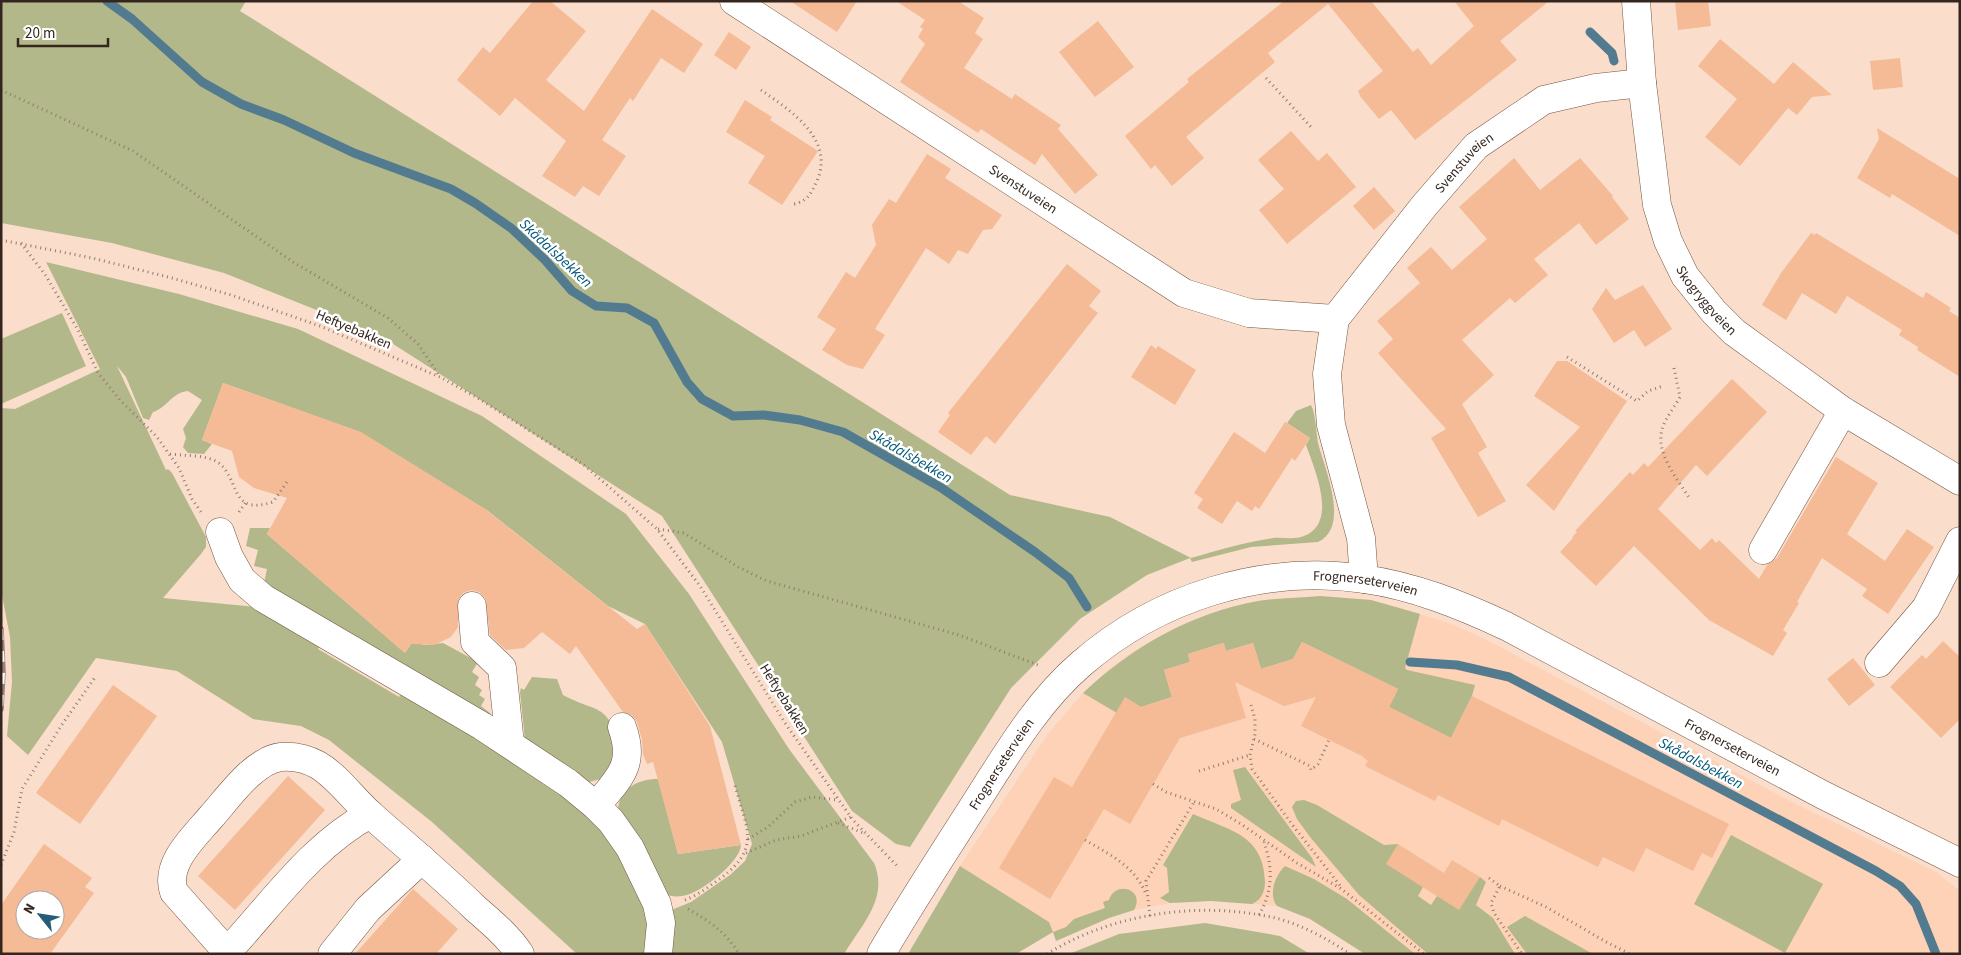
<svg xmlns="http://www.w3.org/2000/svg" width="1961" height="955" font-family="'Source Sans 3',sans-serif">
<rect width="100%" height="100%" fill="#faddcb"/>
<path fill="#fdd2b7" d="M 1320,596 L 1371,600 L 1401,608 L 1451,624 L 1487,640 L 1792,802 L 1936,872 L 1960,891 L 1960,954 L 1365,954 L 1310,919 L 1288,909 L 1277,906 L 1211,901 L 1170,903 L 1134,910 L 1109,918 L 1056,941 L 1049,922 L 960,866 L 1047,735 L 1083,693 L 1108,670 L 1132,652 L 1196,619 L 1259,601 Z"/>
<path fill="#b3b88a" d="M 1,1 L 246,1 L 240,11 L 1010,495 L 1110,517 L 1191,558 C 1218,550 1245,542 1273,538 C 1283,537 1295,540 1304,536 C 1339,523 1314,468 1306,445 L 1310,438 L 1287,423 L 1296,411 L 1311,405 C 1316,415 1316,432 1318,443 C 1324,467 1351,527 1318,542 L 1251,547 L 1192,562 L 1190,558 L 1147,575 L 1080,619 L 1011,688 L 910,847 L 896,844 L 852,811 L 662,516 L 379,335 L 224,273 L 112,243 L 1,223 Z
M 46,262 L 179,294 L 298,329 L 482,416 L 626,514 L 689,594 L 789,749 L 874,863 C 889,898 862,924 844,954 L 669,954 L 669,911 L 691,902 L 730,875 L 745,861 L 752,844 L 722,742 L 645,624 L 608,606 L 488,511 L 370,438 L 357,431 L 223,383 L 202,440 L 212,444 L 204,454 L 188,453 L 183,447 L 186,438 L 183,429 L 202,400 L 188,391 C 171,393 167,408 153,412 L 149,420 L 143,418 L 126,377 L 117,366 L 166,470 L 168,469 L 172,473 L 206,537 L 206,547 L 201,554 L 163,598 L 265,608 L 322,642 L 318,649 L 399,697 L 401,694 L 483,737 L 603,825 L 650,917 L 649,954 L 577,954 L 432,822 L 329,740 L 301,726 L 253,719 L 177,671 L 96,658 L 28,755 L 7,736 L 12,682 L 10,637 L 1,590 L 1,408 L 15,409 L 100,369 Z
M 62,313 L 86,366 L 1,404 L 1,339 Z
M 250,528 L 270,528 L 267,534 L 405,653 L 413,641 L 424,645 L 443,643 L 478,662 L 472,672 L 479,677 L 475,685 L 482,690 L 479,695 L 485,699 L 481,706 L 490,713 L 492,717 L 263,588 L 267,569 L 254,566 L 258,550 L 246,546 Z
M 1320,596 L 1371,600 L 1420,614 L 1405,668 L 1407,670 L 1475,685 L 1472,696 L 1451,738 L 1389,707 L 1398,689 L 1302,642 L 1293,659 L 1261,669 L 1253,643 L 1226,651 L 1223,643 L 1188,654 L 1190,662 L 1164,670 L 1172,697 L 1141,707 L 1125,698 L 1117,713 L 1083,693 C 1132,647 1191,613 1258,601 C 1278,598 1299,598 1320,596 Z
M 532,677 L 557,679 L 563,695 C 599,714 604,701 621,745 L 604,778 L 589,782 L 525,740 L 520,692 L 521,688 L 524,690 Z
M 1245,767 L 1312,858 L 1316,867 L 1231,808 L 1231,804 L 1241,800 L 1233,770 Z
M 658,779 L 678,854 L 741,845 C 740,862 704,890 687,895 C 679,897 672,897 664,894 L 618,811 C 619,789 637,779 658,779 Z
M 1304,800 L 1317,805 L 1384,845 L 1398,844 L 1423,887 L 1418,896 L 1431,905 L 1437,896 L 1480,877 L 1486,882 L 1476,905 L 1493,918 L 1515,954 L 1428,954 L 1359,895 L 1310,837 L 1297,819 L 1292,807 L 1296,801 Z
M 1193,814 C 1228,830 1264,834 1265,882 C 1265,892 1261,900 1252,904 L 1211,901 L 1170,903 L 1160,898 L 1169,892 L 1167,868 L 1163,865 Z
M 1731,835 L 1823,884 L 1785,953 L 1694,904 Z
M 960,866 L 1049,922 L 1053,932 L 1066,927 L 1074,919 L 1105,908 L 1103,902 L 1109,900 C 1115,880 1146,889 1134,910 L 1109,918 L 1056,941 L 1053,932 L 1016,954 L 908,954 Z
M 1285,866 L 1314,879 L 1347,899 L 1415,954 L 1365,954 L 1310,919 L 1277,906 C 1268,895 1275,875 1285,866 Z
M 1525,916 L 1593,954 L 1527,954 L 1507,927 Z
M 1205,923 L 1280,936 L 1310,954 L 1069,954 L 1119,934 Z"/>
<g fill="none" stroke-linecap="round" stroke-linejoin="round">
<path stroke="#537b90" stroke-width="9" d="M 107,1 L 132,19 L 202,82 L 241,104 L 284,120 L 354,153 L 451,189 L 475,203 L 511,228 L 545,260 L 572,291 L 596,306 L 627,308 L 654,323 L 687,382 L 702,399 L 733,416 L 764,415 L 800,420 L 843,432 L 940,487 L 1035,552 L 1069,578 L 1087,607
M 1590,32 L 1612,53 L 1614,61
M 1410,662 L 1457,665 L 1509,677 L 1876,871 L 1900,886 L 1916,904 L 1936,954"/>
</g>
<path fill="#f4bb96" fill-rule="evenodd" d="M 533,1 L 550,1 L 586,31 L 546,80 L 584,111 L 652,9 L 703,44 L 684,73 L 661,58 L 633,101 L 630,98 L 602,140 L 626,156 L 599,196 L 583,186 L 575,197 L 542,176 L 566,141 L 515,98 L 500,116 L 457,80 L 483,47 L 490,53 Z
M 790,1 L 857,1 L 837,32 Z
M 896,1 L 958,1 L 984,18 L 975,33 L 983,39 L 964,68 L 1012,99 L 1015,94 L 1061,125 L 1058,129 L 1098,175 L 1075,194 L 1042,154 L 1035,165 L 981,129 L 978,133 L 958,120 L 900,82 L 925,44 L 918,37 L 923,29 L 920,27 L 925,20 Z
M 1284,1 L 1371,1 L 1413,52 L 1418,48 L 1431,65 L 1474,26 L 1454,1 L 1549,1 L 1500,41 L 1517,60 L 1415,140 L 1391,110 L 1379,119 L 1360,96 L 1358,91 L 1383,71 L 1328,4 L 1268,53 L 1275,62 L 1186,137 L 1204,158 L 1172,186 L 1155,165 L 1151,169 L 1125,136 L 1189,82 L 1187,79 Z
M 1675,1 L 1708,1 L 1711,26 L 1678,30 Z
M 1098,21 L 1134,67 L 1095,97 L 1059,52 Z
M 729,32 L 751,47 L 736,70 L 714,55 Z
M 1720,39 L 1774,84 L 1793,62 L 1832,95 L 1812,97 L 1797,115 L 1788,108 L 1740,166 L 1705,137 L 1737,99 L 1698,66 Z
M 1900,58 L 1903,87 L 1873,90 L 1870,61 Z
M 745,100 L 772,117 L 770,120 L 818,151 L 782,205 L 748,183 L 765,156 L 726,132 Z
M 1877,128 L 1960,179 L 1960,236 L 1892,194 L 1890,198 L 1857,178 L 1879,139 Z
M 1291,131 L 1318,161 L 1327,153 L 1356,187 L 1287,244 L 1259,210 L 1284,189 L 1258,160 Z
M 927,154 L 951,169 L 945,178 L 1002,215 L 992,229 L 983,230 L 968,254 L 958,250 L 949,264 L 926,248 L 875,329 L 885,335 L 863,369 L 847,365 L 822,350 L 836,329 L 817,317 L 846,272 L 855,278 L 876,245 L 872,225 L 889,199 L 896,203 Z
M 1514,158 L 1540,190 L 1580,158 L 1613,196 L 1612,197 L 1629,219 L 1596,245 L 1579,223 L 1534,259 L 1548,275 L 1515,303 L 1510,298 L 1462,340 L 1494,375 L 1462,404 L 1487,447 L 1478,453 L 1506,501 L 1478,517 L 1431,438 L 1446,429 L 1378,353 L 1393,339 L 1377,321 L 1420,283 L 1407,268 L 1431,247 L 1452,270 L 1487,239 L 1459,207 Z
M 1374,187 L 1395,211 L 1374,230 L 1353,206 Z
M 1811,233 L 1815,235 L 1816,233 L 1923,298 L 1926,292 L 1951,308 L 1949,311 L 1960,318 L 1960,377 L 1917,350 L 1918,347 L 1899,335 L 1902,330 L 1847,296 L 1836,314 L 1802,293 L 1786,320 L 1762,305 L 1781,273 Z
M 1067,264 L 1101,291 L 1089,306 L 1098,313 L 995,444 L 986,436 L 971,455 L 938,432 L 950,415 L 948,413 Z
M 1643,285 L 1672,329 L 1645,347 L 1634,330 L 1614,343 L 1592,309 L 1606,288 L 1615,300 Z
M 1151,345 L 1156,349 L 1158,346 L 1196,370 L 1175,405 L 1131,377 Z
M 1557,361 L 1567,361 L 1627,401 L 1554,511 L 1526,485 L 1580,427 L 1534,396 Z
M 1732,379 L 1767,412 L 1707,476 L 1696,465 L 1658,509 L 1700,550 L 1712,538 L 1716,543 L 1719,540 L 1759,579 L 1767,565 L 1777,558 L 1836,457 L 1878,483 L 1847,534 L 1885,561 L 1907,529 L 1934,547 L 1888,614 L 1862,596 L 1867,589 L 1822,558 L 1797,602 L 1799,603 L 1783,630 L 1787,633 L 1773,656 L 1709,620 L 1634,546 L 1596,586 L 1560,552 L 1573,538 L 1572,537 L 1577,532 L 1575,531 L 1630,472 L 1633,475 L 1644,463 L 1648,467 Z
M 223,383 L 361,432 L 485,509 L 637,629 L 645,624 L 710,726 L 741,845 L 678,854 L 653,762 L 647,764 L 643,754 L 642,740 L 637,722 L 632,715 L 623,712 L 576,646 L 570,654 L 542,632 L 524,648 L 506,650 L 490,635 L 485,598 L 479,592 L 471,590 L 463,593 L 458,600 L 458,627 L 451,637 L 434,645 L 411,644 L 405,653 L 267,534 L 287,498 L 254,488 L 239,477 L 232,451 L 202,440 Z
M 1285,422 L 1310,438 L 1295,461 L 1292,458 L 1259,509 L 1255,506 L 1252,511 L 1237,501 L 1222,524 L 1197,508 L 1203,499 L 1194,493 L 1234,432 L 1265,453 Z
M 1943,641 L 1960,657 L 1960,719 L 1941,738 L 1890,687 L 1922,655 L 1926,659 Z
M 1302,642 L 1398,689 L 1389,707 L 1451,738 L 1472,696 L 1729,824 L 1712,858 L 1702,853 L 1693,871 L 1646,848 L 1634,872 L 1603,857 L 1598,867 L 1502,819 L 1499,826 L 1438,795 L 1435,801 L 1365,766 L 1368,761 L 1362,756 L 1301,726 L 1316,697 L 1284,706 L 1235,682 L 1246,718 L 1180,738 L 1130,824 L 1104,809 L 1050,899 L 999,868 L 1054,777 L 1072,787 L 1125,697 L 1141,707 L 1172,697 L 1164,670 L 1190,662 L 1188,654 L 1224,643 L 1226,651 L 1253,643 L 1261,669 L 1293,659 Z
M 1853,658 L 1875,685 L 1849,706 L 1827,679 Z
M 113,685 L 157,716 L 80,824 L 36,793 Z
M 288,776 L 325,810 L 235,910 L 198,876 Z
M 44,844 L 92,878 L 85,887 L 94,893 L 50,954 L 1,954 L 1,905 ZM 25,900 L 55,900 L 55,930 L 25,930 Z
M 1398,844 L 1444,873 L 1452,860 L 1480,877 L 1459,910 L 1386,864 Z
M 413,889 L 458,929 L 436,954 L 355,954 Z"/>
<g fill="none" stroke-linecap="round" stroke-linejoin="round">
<defs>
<g id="minor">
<path id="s1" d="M 734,1 L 1184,293 L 1249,313 L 1335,319"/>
<path id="s2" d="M 1636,1 L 1642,83 L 1657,205 L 1668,241 L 1685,276 L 1714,312 L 1734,332 L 1843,411 L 1960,481"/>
<path d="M 220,532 L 229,557 L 242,580 L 263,598 L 482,726 L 568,783 L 596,806 L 611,821 L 630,848 L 657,904 L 661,923 L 658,954"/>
<path d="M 1763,550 L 1843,411"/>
<path id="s3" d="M 1364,579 L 1361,538 L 1331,425 L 1327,374 L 1335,319 L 1424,206 L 1476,146 L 1544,100 L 1596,88 L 1642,83"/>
<path d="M 472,606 L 475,642 L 502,668 L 510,744"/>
<path d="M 1879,663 L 1926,608 L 1960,541"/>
<path d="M 596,806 C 619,778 636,765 622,727"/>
<path d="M 227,952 C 272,904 311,846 370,814"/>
<path d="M 229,954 L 174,892 C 164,864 194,837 211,817 C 228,798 254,760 281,757 C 294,756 307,759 318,765 C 338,777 353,799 370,814 C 405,845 441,875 475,908 C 491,922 508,936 520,954"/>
<path d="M 332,954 L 368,909 L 422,859"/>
</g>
<g id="major">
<path id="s4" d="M 881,954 C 912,901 945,851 978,799 C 1008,752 1038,701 1081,664 C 1158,597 1263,564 1364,579 C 1414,586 1461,605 1506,626 L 1823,795 L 1960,863"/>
</g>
</defs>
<use href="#minor" stroke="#745542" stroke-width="29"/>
<use href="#major" stroke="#745542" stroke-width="29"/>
<path stroke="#917c6f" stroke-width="3" stroke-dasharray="1 4" stroke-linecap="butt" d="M 1266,78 L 1311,127
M 1,90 L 133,151 L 293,262 L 388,318 L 418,344 L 440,377
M 761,90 C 791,111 835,139 817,181 C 811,193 808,201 794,204
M 1,240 L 92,258 L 172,278 L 231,295 L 320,326 L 440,377 L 476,397 L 584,465 L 657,529 L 700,586 L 785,723 L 836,796 L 853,820 L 899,868
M 21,243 L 46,276 L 78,330 L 98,373 L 120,400 L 157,437 L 179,468 L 192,499 L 201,512
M 1567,357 L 1637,401 L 1648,391 L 1663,386
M 1674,368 L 1680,397 C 1675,406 1668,415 1664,424 C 1652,450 1677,478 1690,499
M 170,454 C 184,456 208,454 220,464 C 240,481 230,516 273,502 L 289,479
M 239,512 L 246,502
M 658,529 L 684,533 L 740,568 L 767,581 L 959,635 L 1038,665
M 1251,705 L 1255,719 L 1255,734 L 1250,755 L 1252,769 L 1294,827 L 1342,888
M 1254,739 L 1310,766 L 1311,770 L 1318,764 L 1329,740
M 1199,771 L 1250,755
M 1153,784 L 1166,792 L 1216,809 L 1241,824 L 1297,863 L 1340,888 L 1424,954
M 838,823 L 866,834
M 748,839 L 768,827 L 795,802 L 812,797 L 838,800
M 1085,840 C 1109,854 1134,866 1145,892
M 746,853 L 776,840 L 801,836 L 851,817
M 1,865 L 14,832 L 22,789 L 61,726 L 96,676
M 1489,878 L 1500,886 L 1491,903 L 1494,913 L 1522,954
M 1500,886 L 1546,907 L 1608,943 L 1630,954
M 685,900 C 698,895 710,886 721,878 C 762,847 746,828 735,785
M 688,909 C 708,920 727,933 739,954
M 1259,915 C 1273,891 1273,868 1264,842
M 1150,916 L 1146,881 L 1194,802
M 1047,954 C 1111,914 1197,901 1271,917 C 1299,923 1326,938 1350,954"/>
<use href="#minor" stroke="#fff" stroke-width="28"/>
<use href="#major" stroke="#fff" stroke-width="28"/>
<defs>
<path id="rail" d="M 1,629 L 3,672 L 1,709"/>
</defs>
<use href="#rail" stroke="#998376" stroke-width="5.5"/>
<use href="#rail" stroke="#fff" stroke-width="4" stroke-dasharray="11" stroke-linecap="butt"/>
</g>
<g text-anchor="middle" stroke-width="5" stroke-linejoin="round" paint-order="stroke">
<g font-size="14" fill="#34261e" stroke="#fff">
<text dy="5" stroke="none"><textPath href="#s3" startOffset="468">Svenstuveien</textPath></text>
<text dy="5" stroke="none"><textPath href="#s1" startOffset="345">Svenstuveien</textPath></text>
<text dy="5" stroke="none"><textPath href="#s2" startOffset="314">Skogryggveien</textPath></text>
<text transform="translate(354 329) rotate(23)" y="5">Heftyebakken</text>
<text dy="5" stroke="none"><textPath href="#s4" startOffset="660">Frognerseterveien</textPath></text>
<text transform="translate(785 699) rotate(58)" y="5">Heftyebakken</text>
<text dy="5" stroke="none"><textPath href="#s4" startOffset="1065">Frognerseterveien</textPath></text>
<text dy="5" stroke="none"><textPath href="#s4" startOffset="225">Frognerseterveien</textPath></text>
</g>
<g font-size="15" font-style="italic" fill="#00577a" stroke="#fff">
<text transform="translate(556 253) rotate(43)" y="5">Skådalsbekken</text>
<text transform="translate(911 456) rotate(30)" y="5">Skådalsbekken</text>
<text transform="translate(1701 763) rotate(28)" y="5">Skådalsbekken</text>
</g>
</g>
<rect width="1961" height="955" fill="none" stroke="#34261e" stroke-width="5"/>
<g transform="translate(40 915) rotate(300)"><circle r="24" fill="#ffffff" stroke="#aea8a5"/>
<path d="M0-4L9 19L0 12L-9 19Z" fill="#265c77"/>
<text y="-8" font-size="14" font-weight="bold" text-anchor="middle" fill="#34261e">N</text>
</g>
<path d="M18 38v8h90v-8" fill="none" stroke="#34261e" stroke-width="2.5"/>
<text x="25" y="38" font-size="15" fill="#34261e" stroke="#ffffff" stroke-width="4" paint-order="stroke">20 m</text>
</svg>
